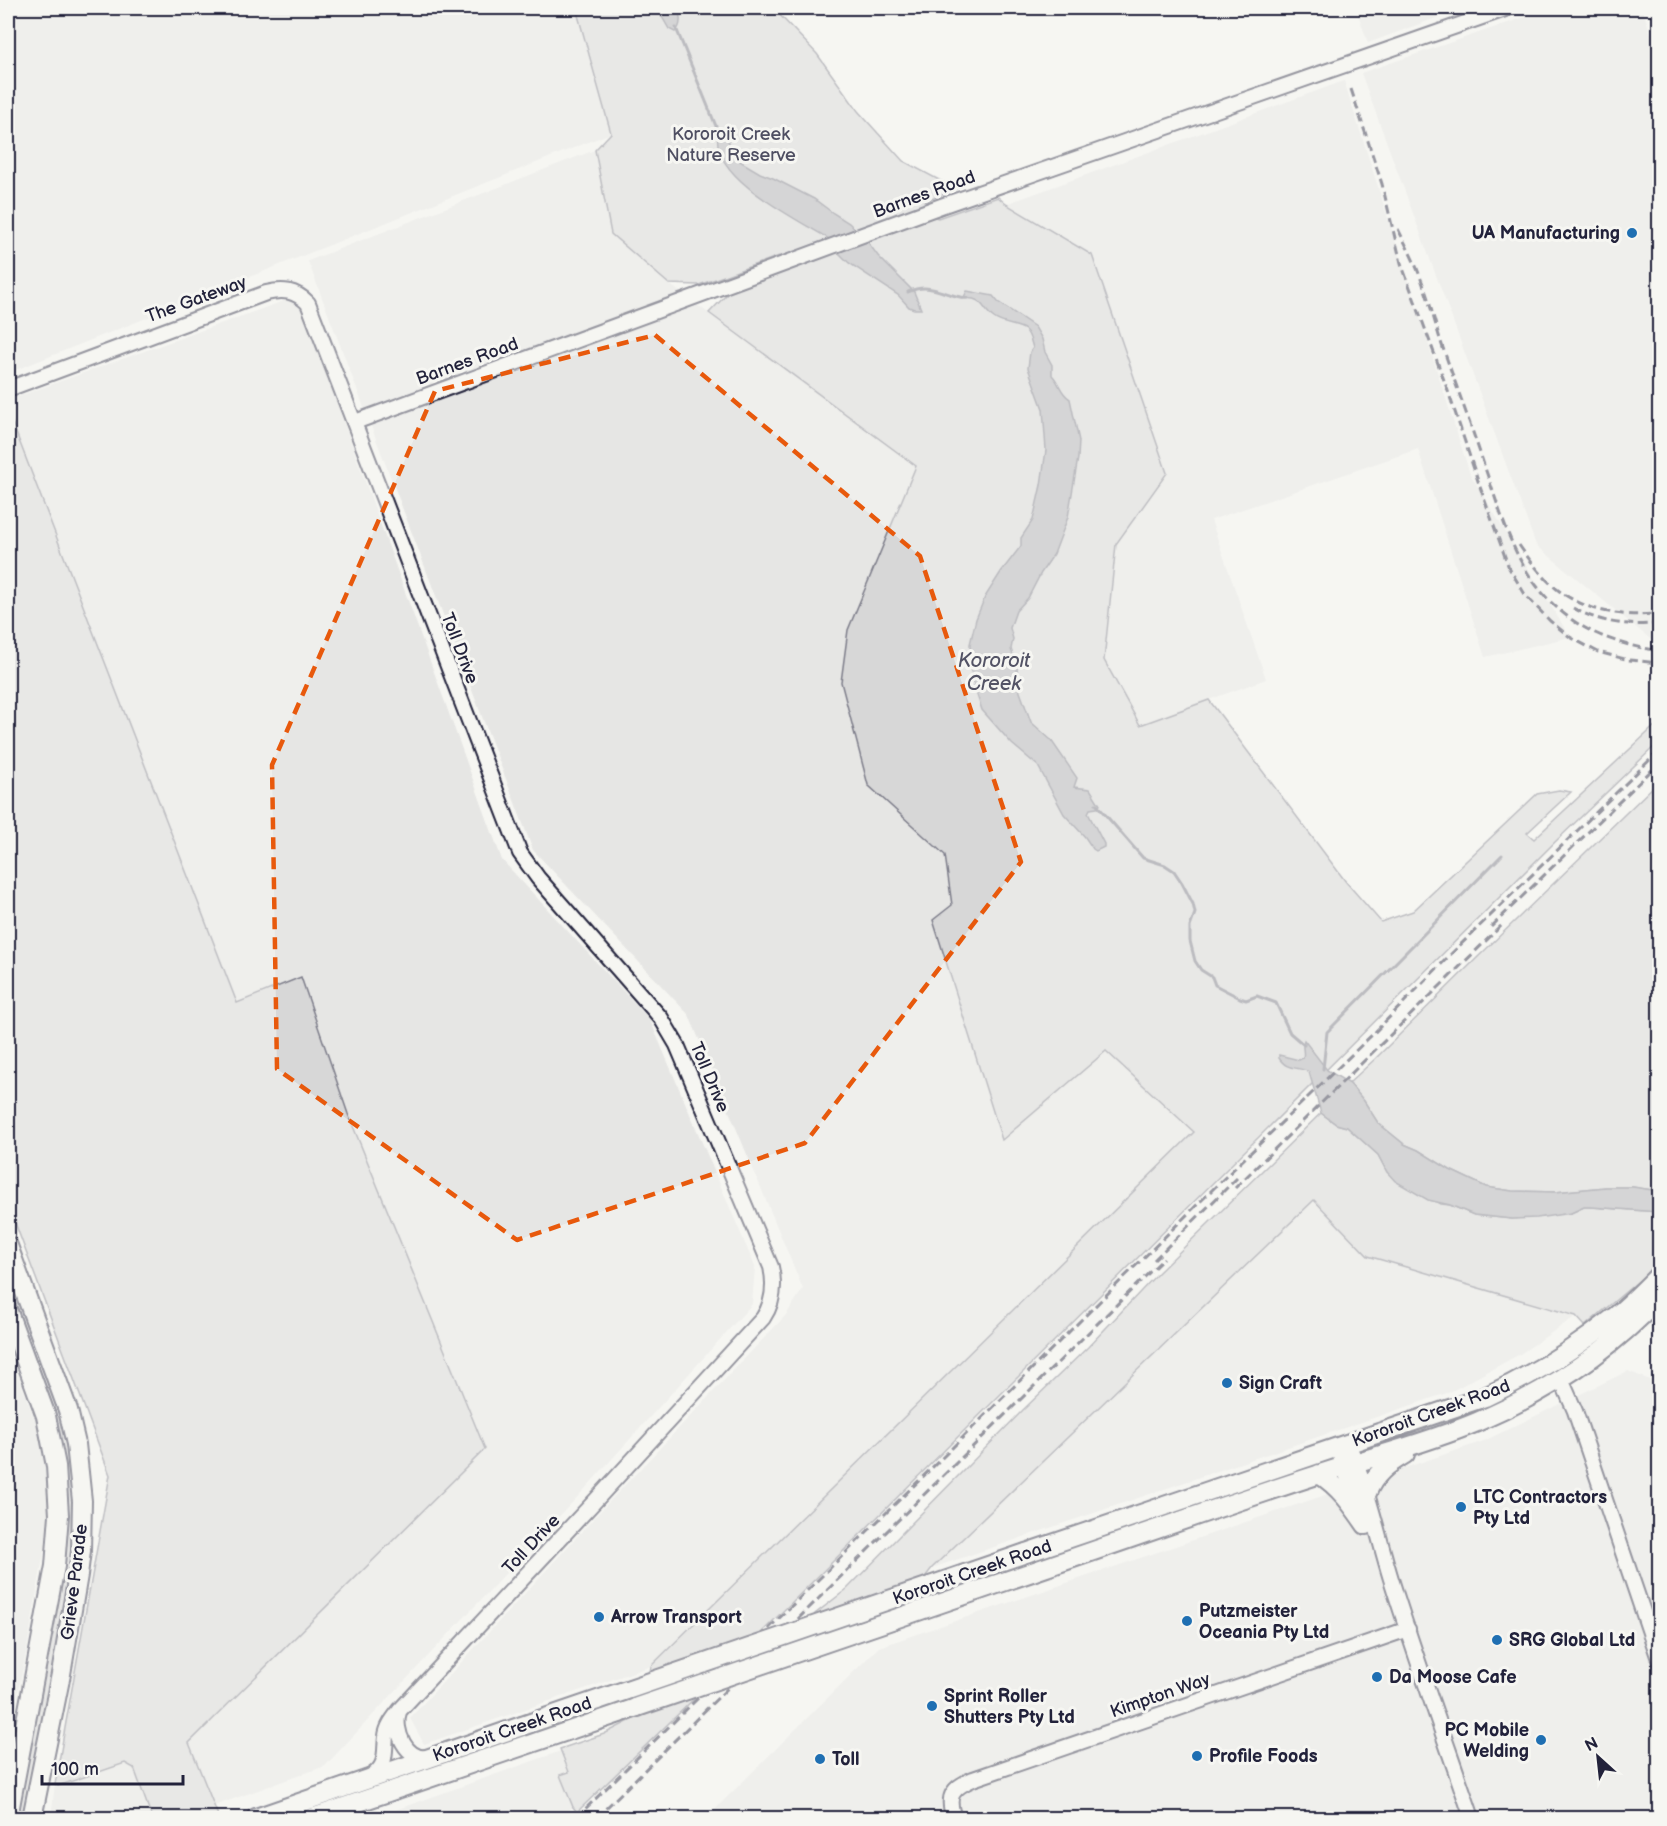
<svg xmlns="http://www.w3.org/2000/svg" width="1667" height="1826" font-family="'Balsamiq Sans',sans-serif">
<rect width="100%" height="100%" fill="#f6f6f2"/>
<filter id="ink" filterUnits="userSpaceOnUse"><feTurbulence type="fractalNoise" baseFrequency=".0167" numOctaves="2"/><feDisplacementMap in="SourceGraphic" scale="12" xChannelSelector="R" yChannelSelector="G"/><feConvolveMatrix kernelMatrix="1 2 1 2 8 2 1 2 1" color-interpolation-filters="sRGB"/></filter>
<g filter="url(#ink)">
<path fill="#e6e6e4" d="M 8,8 L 576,8 L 611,133 L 8,373 Z
M 1356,8 L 1463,8 L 1368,43 Z
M 1552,8 L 1642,8 L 1659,58 L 1660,641 L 1654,642 L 1536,545 L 1361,73 Z
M 1344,81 L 1470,474 L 1570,637 L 1485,657 L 1418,449 L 1211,520 L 1266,679 L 1140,725 L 1104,660 L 1116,544 L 1167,473 L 1006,204 Z
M 595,150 L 612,234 L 669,284 L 916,466 L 848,630 L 868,785 L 945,855 L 952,905 L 1003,1140 L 1106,1051 L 1195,1132 L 794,1527 L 651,1666 L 424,1744 L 410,1718 L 608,1503 L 786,1315 L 803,1289 L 689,1015 L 533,850 L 308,261 Z
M 298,296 L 502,860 L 650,1020 L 755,1267 L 752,1304 L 583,1491 L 325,1766 L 214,1806 L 188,1743 L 485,1449 L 348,1114 L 301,977 L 237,1004 L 8,412 L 8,400 Z
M 1314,1200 L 1368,1256 L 1576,1316 L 1520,1354 L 1450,1392 L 932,1568 Z
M 8,1349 L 42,1439 L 45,1457 L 49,1523 L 26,1654 L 8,1740 Z
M 1628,1371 L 1659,1384 L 1659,1818 L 706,1818 L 879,1647 L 1484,1441 Z
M 561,1751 L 569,1772 L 560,1775 L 573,1807 L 560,1818 L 373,1818 Z
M 126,1758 L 137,1764 L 162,1818 L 51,1818 L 55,1784 Z"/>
<path fill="#d7d7d7" stroke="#7c7c89" stroke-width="1.5" d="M 576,8 L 773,8 L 817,54 L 858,111 L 903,161 L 956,189 L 924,202 L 939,214 L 935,217 L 938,218 L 998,197 L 1006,204 L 1092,255 L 1167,473 L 1116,544 L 1104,660 L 1140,725 L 1209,700 L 1346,882 L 1381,922 L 1413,911 L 1537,794 L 1559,790 L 1571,792 L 1527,833 L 1534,839 L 1660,721 L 1659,742 L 1555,842 L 753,1641 L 649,1678 L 651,1666 L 1194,1132 L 1106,1051 L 1002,1140 L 933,920 L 952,905 L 945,855 L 868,785 L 841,682 L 848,630 L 916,466 L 709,313 L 731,290 L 792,267 L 779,256 L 699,285 L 669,284 L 611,234 L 595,150 L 611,133 Z
M 8,412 L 237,1003 L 301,977 L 348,1114 L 485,1449 L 189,1743 L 219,1818 L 152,1818 L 134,1768 L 125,1763 L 58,1786 L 55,1784 L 110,1475 L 8,1204 Z
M 1659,781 L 1659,1191 L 1632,1187 L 1606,1187 L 1555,1192 L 1512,1191 L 1486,1187 L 1450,1170 L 1418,1150 L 1404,1144 L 1378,1123 L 1364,1101 L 1349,1083 L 1375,1059 L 1480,955 Z
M 1321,1113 L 1336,1124 L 1347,1127 L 1378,1155 L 1387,1172 L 1441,1204 L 1450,1205 L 1474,1215 L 1512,1219 L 1571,1213 L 1584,1207 L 1591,1207 L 1659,1212 L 1659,1260 L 1642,1278 L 1585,1326 L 1576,1316 L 1368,1256 L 1314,1200 L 932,1568 L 919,1585 L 814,1621 L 815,1614 L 847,1589 L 1023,1410 L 1088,1347 L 1158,1273 Z
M 8,1260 L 64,1414 L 77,1534 L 26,1818 L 13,1818 L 65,1524 L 27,1346 L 20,1315 L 8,1282 Z
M 699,1694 L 577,1812 L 573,1807 L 560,1775 L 569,1772 L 560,1749 L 604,1734 L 645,1713 Z"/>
<path fill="#adadb3" stroke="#757583" stroke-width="1.5" d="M 657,8 L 677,8 C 681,15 682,26 675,32 L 669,29 Z
M 732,126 L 734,131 L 728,140 L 733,154 L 738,160 L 760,173 L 773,178 L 814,199 L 833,213 L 849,223 L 867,241 L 878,256 L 914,292 L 921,309 L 914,309 L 909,307 L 898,295 L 849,263 L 838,252 L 834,242 C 803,222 711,179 718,136 L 724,134 Z
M 967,291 L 993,296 L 998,302 L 1035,327 L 1042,339 L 1045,352 L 1052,365 L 1052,375 C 1060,383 1060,393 1070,399 L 1079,441 L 1078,458 L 1068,517 L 1054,554 L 1041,573 L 1028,598 L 1016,611 L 1010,628 L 1013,639 L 1011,649 L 1017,668 L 1019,689 L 1031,722 L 1051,740 L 1077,778 L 1074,787 L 1090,789 L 1100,805 L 1097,808 L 1090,809 L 1088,813 L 1104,844 L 1104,847 L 1096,851 L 1093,849 L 1085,837 L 1064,814 L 1038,766 L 1012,744 L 982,710 L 975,689 L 970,666 L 970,644 L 976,619 L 985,597 L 1001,572 L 1021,546 L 1021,538 L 1033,520 L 1041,485 L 1046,450 L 1043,409 L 1028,368 L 1030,352 L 1033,348 C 1031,342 1030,334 1025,330 C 1019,325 1003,325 994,318 C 981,309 984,296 963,299 Z
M 1304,1040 L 1327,1070 L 1350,1084 L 1364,1101 L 1378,1123 L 1404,1144 L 1418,1150 L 1450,1170 L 1486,1187 L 1512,1191 L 1555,1192 L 1606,1187 L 1633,1187 L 1659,1191 L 1659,1212 L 1591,1207 L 1584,1207 L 1571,1213 L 1537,1218 L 1512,1219 L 1474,1215 L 1450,1205 L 1428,1200 L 1395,1181 L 1387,1172 L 1378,1155 L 1347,1127 L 1336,1124 L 1321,1113 L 1309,1072 C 1298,1066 1287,1071 1279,1058 L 1279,1055 L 1299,1060 L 1303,1058 C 1305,1052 1301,1047 1304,1040 Z"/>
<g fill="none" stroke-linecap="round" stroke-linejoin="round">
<path stroke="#757583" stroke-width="3" d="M 676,28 L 720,136
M 908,292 C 931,281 943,296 967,298
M 1096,804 L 1143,858 L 1165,865 L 1174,871 L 1182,883 L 1193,904 L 1195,913 L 1190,927 L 1190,941 L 1195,961 L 1201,970 L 1212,977 L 1215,985 L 1240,998 L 1246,1000 L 1257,996 L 1276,1003 L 1290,1033 L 1304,1045
M 1323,1069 L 1327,1032 L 1502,855"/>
<defs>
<path id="minor" d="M 8,389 L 266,293 C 283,289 295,290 308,303 L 520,853 L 538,878 L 661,1018 L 677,1045 L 771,1267 C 775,1285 774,1302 763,1318 L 595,1501 L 400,1710 C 394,1718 387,1726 386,1736 C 384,1752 388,1766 371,1776
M 355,422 L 941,206 L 1508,8
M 1561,1379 L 1575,1411 L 1660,1662
M 1348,1444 C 1368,1487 1377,1533 1391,1579 C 1416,1659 1445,1739 1472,1818
M 1337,1447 L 1357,1506
M 399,1712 C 393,1730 406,1762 430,1757
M 954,1818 C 946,1796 952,1788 973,1779 L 1408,1629"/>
<path id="major" d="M 8,1246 L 68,1410 L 76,1444 L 82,1501 L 81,1551 L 78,1575 L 61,1674 L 32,1818
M 8,1312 L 46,1416 L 56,1466 L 59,1515 L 55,1566 L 8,1817
M 1319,1474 C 1339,1486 1353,1506 1366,1525
M 1367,1493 C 1374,1474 1388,1464 1405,1454
M 1026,1553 L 1485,1397 C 1530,1376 1573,1351 1612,1319 C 1629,1306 1644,1290 1660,1274
M 1032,1572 C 1127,1540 1221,1506 1317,1475 C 1370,1457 1425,1444 1477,1422 C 1545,1393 1609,1352 1660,1297
M 256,1818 L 522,1726
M 312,1818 L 637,1707"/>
</defs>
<use href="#minor" stroke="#22223b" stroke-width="18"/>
<use href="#major" stroke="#22223b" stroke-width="22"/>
<use href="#minor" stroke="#f6f6f2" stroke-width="14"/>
<use href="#major" stroke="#f6f6f2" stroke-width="18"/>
<path stroke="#22223b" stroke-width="3" stroke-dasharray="9 4.5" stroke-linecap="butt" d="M 1351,89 L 1382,184 L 1401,263 L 1448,391 L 1479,484 L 1509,568 L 1526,596 L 1550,621 L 1570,637 L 1598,652 L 1629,660 L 1660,663
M 1398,229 C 1406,245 1415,262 1421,279 C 1430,301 1435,325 1443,348 C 1457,388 1472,428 1485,468 C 1501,513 1513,562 1547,598 C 1579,632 1615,644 1660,651
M 1519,545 C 1528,558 1538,571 1549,582 C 1577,610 1622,619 1660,613
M 1573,608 C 1601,623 1628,627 1660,623
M 1491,927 L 1660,762
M 1235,1188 L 1502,925
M 1154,1260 L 1237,1178
M 576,1818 L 948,1452 L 1215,1187 L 1375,1032 L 1455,950 L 1660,750
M 596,1818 L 1164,1258"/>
<defs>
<path id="major-bridge" d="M 637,1707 L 1032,1572
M 522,1726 L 1026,1553"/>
</defs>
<use href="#major-bridge" stroke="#22223b" stroke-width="22" stroke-linecap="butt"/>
<use href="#major-bridge" stroke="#f6f6f2" stroke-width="18"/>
</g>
</g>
<path d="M0 0H1667V1826H0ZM 655,335 L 920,556 L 1021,862 L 805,1143 L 517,1240 L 277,1069 L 272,765 L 435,391 Z" fill="#f6f6f2" fill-opacity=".55" fill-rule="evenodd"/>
<path fill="none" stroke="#e8590c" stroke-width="4.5" stroke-dasharray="12 8" stroke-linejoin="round" d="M 655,335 L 920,556 L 1021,862 L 805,1143 L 517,1240 L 277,1069 L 272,765 L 435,391 Z"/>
<g fill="#1f6fb2" stroke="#f6f6f2" stroke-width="2">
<circle cx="1632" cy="233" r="6"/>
<circle cx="1227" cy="1383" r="6"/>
<circle cx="1461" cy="1507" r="6"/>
<circle cx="599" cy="1617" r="6"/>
<circle cx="1187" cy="1621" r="6"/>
<circle cx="1497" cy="1640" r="6"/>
<circle cx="1377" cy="1677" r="6"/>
<circle cx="932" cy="1706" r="6"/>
<circle cx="1541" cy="1740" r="6"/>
<circle cx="1197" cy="1756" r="6"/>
<circle cx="820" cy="1759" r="6"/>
</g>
<g text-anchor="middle" stroke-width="6" stroke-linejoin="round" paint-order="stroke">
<g font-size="18" fill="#4f4f62" stroke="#f6f6f2">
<text x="731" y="140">Kororoit Creek<tspan x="731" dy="21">Nature Reserve</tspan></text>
</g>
<g font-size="18" fill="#22223b" stroke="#f6f6f2">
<text transform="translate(924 194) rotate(-20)" y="6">Barnes Road</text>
<text transform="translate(196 299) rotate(-20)" y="6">The Gateway</text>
<text transform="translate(467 361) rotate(-20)" y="6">Barnes Road</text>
<text transform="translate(460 648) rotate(69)" y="6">Toll Drive</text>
<text transform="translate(710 1077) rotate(67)" y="6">Toll Drive</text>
<text transform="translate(1431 1413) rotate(-20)" y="6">Kororoit Creek Road</text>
<text transform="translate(531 1544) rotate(-47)" y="6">Toll Drive</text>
<text transform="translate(972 1572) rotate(-19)" y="6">Kororoit Creek Road</text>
<text transform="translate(74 1582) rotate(-83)" y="6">Grieve Parade</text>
<text transform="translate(1160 1695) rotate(-19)" y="6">Kimpton Way</text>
<text transform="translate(512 1729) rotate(-19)" y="6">Kororoit Creek Road</text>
</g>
<g font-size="18" font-weight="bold" fill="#22223b" stroke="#f6f6f2" text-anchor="start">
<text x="1620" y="239" text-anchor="end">UA Manufacturing</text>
<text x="1239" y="1389">Sign Craft</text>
<text x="1473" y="1503">LTC Contractors<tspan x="1473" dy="21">Pty Ltd</tspan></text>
<text x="1199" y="1617">Putzmeister<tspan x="1199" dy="21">Oceania Pty Ltd</tspan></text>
<text x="611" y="1623">Arrow Transport</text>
<text x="1509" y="1646">SRG Global Ltd</text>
<text x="1389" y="1683">Da Moose Cafe</text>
<text x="944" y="1702">Sprint Roller<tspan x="944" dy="21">Shutters Pty Ltd</tspan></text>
<text x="1529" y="1736" text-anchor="end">PC Mobile<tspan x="1529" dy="21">Welding</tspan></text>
<text x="1209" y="1762">Profile Foods</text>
<text x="832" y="1765">Toll</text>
</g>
<g font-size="20" font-style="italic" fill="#535365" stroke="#f6f6f2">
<text x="994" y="667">Kororoit<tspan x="994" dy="23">Creek</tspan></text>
</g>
</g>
<rect width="1667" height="1826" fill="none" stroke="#f6f6f2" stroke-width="30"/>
<rect x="15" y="15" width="1637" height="1796" fill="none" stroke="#22223b" stroke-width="2" filter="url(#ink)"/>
<g transform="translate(1598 1757) rotate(333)" stroke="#f6f6f2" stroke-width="4.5" paint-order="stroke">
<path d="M0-4.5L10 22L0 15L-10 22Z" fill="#22223b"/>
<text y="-9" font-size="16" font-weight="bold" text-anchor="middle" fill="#22223b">N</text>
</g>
<path d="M42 1775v9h141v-9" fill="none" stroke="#22223b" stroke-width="3"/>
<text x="51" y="1775" font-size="18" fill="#22223b" stroke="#f6f6f2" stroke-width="4.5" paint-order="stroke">100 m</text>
</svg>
